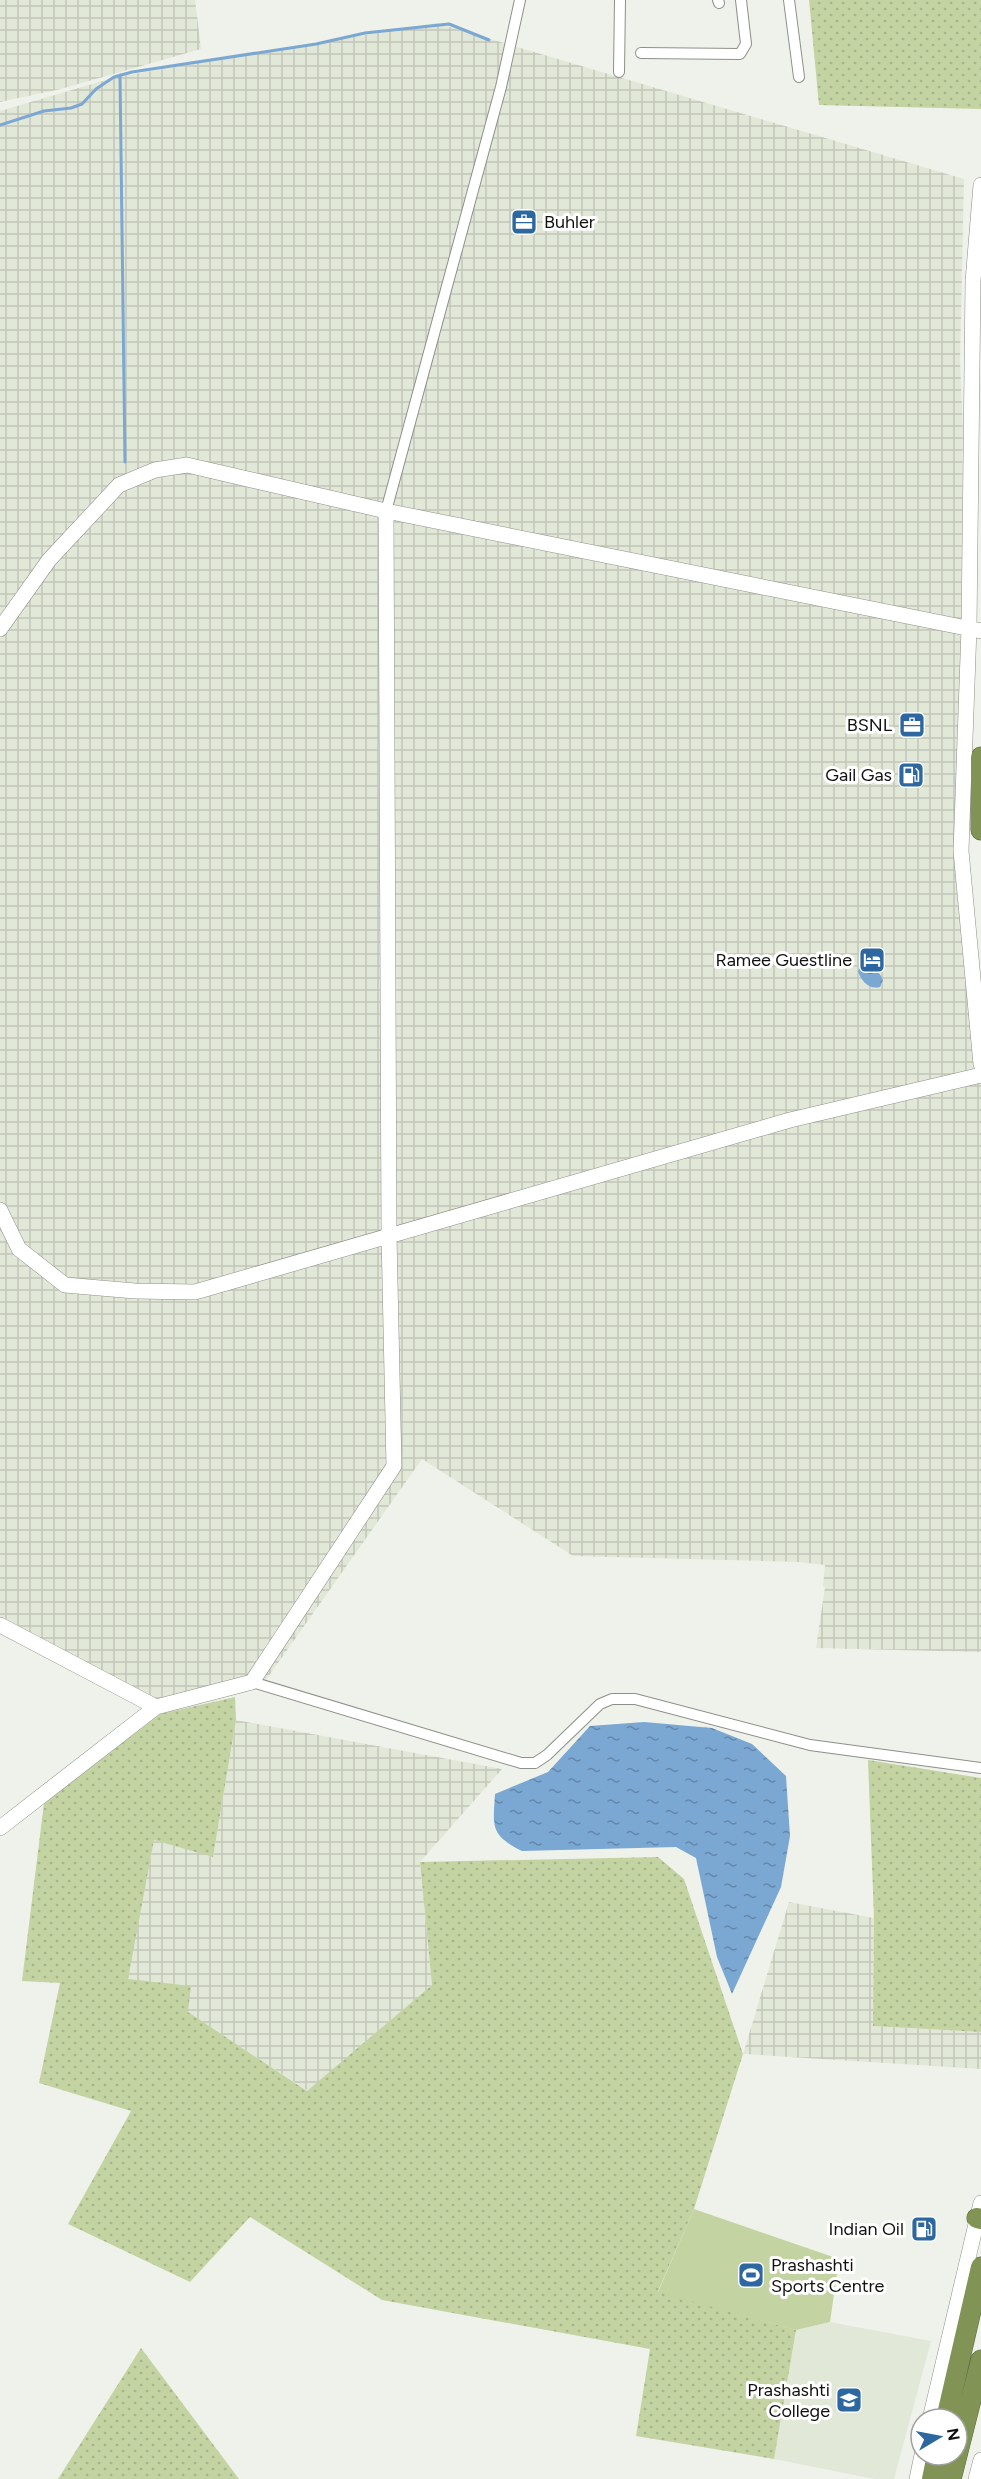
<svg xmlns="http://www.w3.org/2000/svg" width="981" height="2479" font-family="Figtree,sans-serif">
<defs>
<pattern id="industrial-grid" width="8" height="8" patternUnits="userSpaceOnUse" patternTransform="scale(1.5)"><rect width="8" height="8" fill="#e2e8d8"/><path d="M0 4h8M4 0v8" fill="none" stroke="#c1c6b8"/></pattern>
<pattern id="grass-dots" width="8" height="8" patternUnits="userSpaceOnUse" patternTransform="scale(1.5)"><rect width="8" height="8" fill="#c3d3a1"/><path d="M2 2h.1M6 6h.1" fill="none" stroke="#a6b48a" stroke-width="1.8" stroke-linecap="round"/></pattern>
<pattern id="water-ripples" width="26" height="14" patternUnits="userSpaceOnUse" patternTransform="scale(1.5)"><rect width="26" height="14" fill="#7ba7d3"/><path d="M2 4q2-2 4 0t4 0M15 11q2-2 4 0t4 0" fill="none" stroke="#6387aa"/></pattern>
</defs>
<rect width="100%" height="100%" fill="#eff2ea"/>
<path fill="#e2e8d8" d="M 830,2322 L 931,2341 L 894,2479 L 874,2479 L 774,2459 L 796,2330 Z"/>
<path fill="url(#industrial-grid)" d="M 0,0 L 195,0 L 201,49 L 61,89 L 0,102 Z
M 436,23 L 964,179 L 960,361 L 963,432 L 959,852 L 981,1084 L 981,1652 L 816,1648 L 825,1587 L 823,1586 L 825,1565 L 799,1562 L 573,1556 L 422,1459 L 266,1680 L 153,1704 L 0,1628 L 0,111 L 116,77 Z
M 236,1720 L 502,1769 L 420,1862 L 432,1985 L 308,2091 L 187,2012 L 127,1979 L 154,1840 L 213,1856 Z
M 789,1902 L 874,1918 L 873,2026 L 981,2032 L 981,2069 L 743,2054 Z"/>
<path fill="url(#grass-dots)" d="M 809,0 L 981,0 L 981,109 L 819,105 Z
M 235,1697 L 236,1720 L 213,1857 L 154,1840 L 128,1979 L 191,1986 L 188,2012 L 307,2091 L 432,1985 L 420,1862 L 658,1857 L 684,1879 L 743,2054 L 694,2209 L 658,2291 L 796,2330 L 774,2459 L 636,2436 L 650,2349 L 382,2300 L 250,2217 L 190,2282 L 68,2224 L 131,2111 L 39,2083 L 60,1983 L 22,1981 L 44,1803 L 160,1714 Z
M 868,1760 L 981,1778 L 981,2032 L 873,2026 L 874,1918 Z
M 141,2348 L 239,2479 L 58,2479 Z"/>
<path fill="#c3d3a1" d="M 694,2209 L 839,2259 L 830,2322 L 796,2330 L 658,2292 Z"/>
<path fill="url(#water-ripples)" d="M 861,965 C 870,964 880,971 883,980 L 880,987 C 869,990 861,981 858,971 Z
M 644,1722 L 712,1728 L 752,1744 L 786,1776 L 790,1836 L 781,1887 L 732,1994 L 717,1957 L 696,1858 L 676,1847 L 522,1851 C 490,1835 493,1827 495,1794 L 548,1772 L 590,1726 Z"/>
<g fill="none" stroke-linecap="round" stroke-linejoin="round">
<path stroke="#7ba7d3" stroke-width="3" d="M 120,75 L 125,462
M 0,125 L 44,111 L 71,108 L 82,104 L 96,89 L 114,77 L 132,72 L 316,44 L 365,33 L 449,24 L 489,40"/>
<defs>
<path id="street" d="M 718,0 L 719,3
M 789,0 L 799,77
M 641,53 L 740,54 L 746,44 L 741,0
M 619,72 L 620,0
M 386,511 L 501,87 L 520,0
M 252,1682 L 521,1763 L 535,1763 L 547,1755 L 600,1704 L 612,1699 L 635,1699 L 810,1745 L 981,1768"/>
<path id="secondary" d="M 981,185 L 973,281 L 969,628 L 961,851 L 981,1064
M 0,629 L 49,560 L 119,485 L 155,470 L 187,465 L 386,511 L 981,631
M 0,1210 L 19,1249 L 65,1285 L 135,1291 L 195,1292 L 790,1120 L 981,1075
M 0,1625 L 156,1707 L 252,1682 L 394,1466 L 389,1235 L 386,511
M 0,1828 L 156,1707
M 930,2419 L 981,2203
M 917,2479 L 922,2455
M 976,2479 L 981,2460"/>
<path id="highway" d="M 981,757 L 981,830
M 977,2218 L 981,2219
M 946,2419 L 981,2267
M 932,2479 L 937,2455
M 951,2479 L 981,2360"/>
</defs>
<use href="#street" stroke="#8d9088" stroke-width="12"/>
<use href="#secondary" stroke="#8d9088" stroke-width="16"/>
<use href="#highway" stroke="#5a663d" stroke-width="21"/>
<use href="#street" stroke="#fff" stroke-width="10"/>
<use href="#secondary" stroke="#fff" stroke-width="15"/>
<use href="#highway" stroke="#819455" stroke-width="20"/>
</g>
<defs>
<symbol id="office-square" viewBox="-11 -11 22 22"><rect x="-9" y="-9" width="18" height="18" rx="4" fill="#2c679f" stroke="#fff"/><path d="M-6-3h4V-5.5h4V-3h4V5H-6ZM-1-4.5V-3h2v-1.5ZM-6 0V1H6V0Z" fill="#fff"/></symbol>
<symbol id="fuel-square" viewBox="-11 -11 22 22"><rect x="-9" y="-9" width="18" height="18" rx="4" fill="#2c679f" stroke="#fff"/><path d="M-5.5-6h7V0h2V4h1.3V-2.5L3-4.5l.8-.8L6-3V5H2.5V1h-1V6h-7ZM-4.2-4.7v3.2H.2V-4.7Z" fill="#fff"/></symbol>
<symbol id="hotel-square" viewBox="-11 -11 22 22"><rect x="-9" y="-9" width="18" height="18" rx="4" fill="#2c679f" stroke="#fff"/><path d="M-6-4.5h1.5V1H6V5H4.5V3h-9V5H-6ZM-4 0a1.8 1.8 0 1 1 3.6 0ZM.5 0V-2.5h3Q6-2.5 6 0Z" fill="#fff"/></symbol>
<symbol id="stadium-square" viewBox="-11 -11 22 22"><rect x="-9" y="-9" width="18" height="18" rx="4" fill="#2c679f" stroke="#fff"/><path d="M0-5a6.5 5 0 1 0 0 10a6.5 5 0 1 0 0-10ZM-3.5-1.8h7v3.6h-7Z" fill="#fff"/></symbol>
<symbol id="university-square" viewBox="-11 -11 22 22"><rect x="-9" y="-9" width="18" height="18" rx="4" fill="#2c679f" stroke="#fff"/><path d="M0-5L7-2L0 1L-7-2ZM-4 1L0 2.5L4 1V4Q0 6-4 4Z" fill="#fff"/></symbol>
</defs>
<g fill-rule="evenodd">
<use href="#office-square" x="509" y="207" width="30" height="30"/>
<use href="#office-square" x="897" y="710" width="30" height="30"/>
<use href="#fuel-square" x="896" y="760" width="30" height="30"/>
<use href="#hotel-square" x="857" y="945" width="30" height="30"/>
<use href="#fuel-square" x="909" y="2214" width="30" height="30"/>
<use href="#stadium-square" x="736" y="2260" width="30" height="30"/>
<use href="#university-square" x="834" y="2385" width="30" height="30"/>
</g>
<g text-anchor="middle" stroke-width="6" stroke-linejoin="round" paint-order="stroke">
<g font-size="18" fill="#111210" stroke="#fff" text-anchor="end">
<text x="544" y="228" text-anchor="start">Buhler</text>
<text x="892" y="731">BSNL</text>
<text x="892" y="781">Gail Gas</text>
<text x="852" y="966">Ramee Guestline</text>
<text x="904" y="2235">Indian Oil</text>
<text x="771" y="2271" text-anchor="start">Prashashti<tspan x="771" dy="21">Sports Centre</tspan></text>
<text x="830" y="2396">Prashashti<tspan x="830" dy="21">College</tspan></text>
</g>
</g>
<g transform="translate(939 2437) rotate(80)"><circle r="28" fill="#ffffff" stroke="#a0a09f" stroke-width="1.5"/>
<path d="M0-4.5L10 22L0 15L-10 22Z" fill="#2c679f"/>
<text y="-9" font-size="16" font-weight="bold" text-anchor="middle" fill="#111210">N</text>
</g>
</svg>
